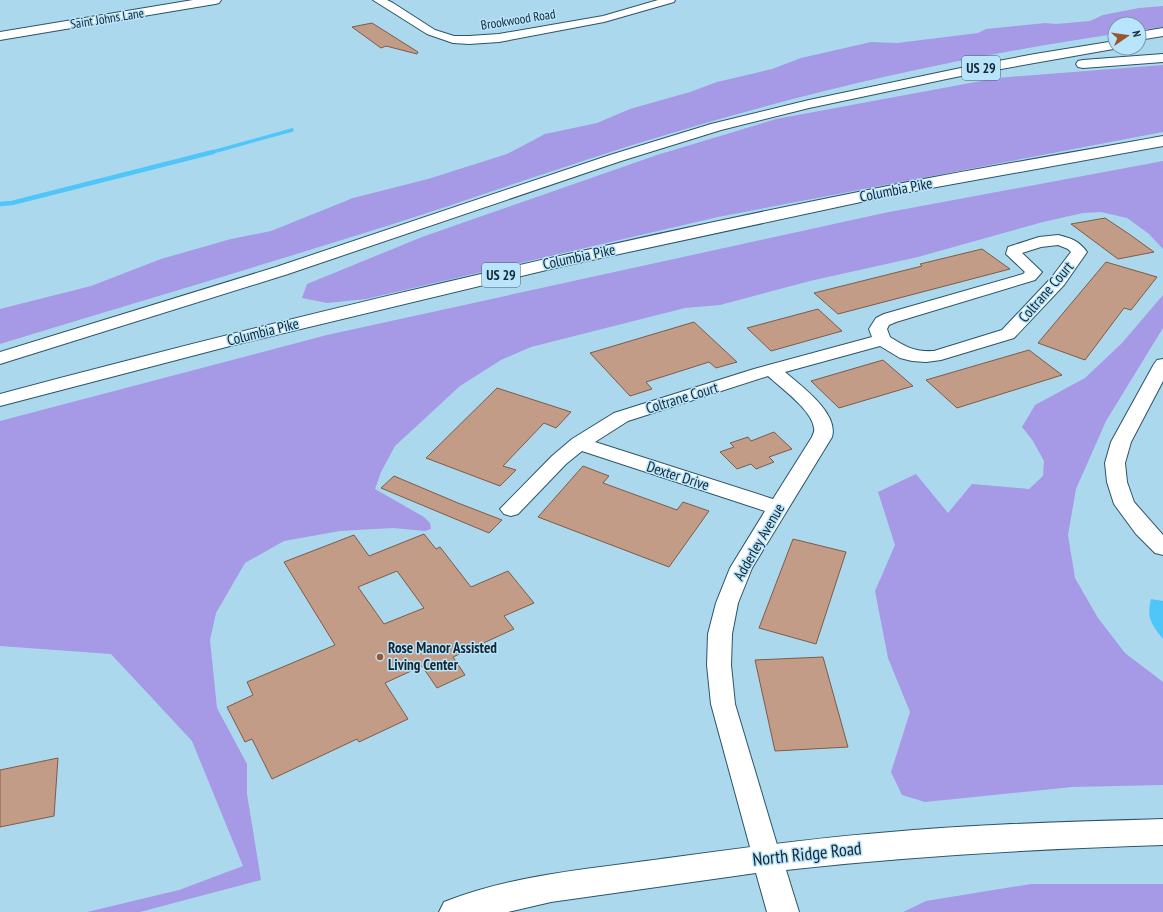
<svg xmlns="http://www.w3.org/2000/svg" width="1163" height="912" font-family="'PT Sans Narrow',sans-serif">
<rect width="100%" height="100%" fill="#acd8ee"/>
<path fill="#a699e6" d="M 1163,6 L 1163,27 L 1139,30 L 1139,24 L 1115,24 L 1115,34 C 965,56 817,89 672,133 C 577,161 484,195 390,225 C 260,266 130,304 0,344 L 0,309 L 91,286 L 161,259 L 231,239 L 271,231 L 353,198 L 428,179 L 507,154 L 545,134 L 597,123 L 630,109 L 690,92 L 717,82 L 772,69 L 801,58 L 871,42 L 897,43 L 978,33 L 986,29 L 1045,23 L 1056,24 L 1090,21 L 1103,15 L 1139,8 Z
M 1163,65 L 1163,132 L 718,217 L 366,299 L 327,303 L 302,298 L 307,284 L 422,237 L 657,155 L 776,119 L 997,78 Z
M 1163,161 L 1163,249 L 1149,234 L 1127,218 L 1101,212 L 1083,213 L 1043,222 L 918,257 L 810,281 L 720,305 L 685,308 L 531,347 L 501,360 L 460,386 L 395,446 L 381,472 L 375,489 L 424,517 L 430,523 L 431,529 L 425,531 L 393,528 L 340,531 L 284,541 L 245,563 L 216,613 L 210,640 L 217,708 L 247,764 L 247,794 L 261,880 L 140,912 L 87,912 L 179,890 L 243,866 L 192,741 L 111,654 L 0,646 L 0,421 L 327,335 L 884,213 Z
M 1163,295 L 1163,328 L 1106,421 L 1076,489 L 1068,535 L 1075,578 L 1098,618 L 1125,653 L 1163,682 L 1163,785 L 1072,787 L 925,802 L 902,795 L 891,772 L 910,712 L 888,658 L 875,591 L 895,545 L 878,492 L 916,474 L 948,513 L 972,484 L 1029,489 L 1043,476 L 1044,461 L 1033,441 L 1022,427 L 1035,405 L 1085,378 L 1122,343 Z
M 1031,884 L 1163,884 L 1163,912 L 903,912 L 926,901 Z"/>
<path fill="#50c5f8" d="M 1151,599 L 1163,601 L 1163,639 C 1152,625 1146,618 1151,599 Z"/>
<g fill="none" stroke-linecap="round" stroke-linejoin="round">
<path stroke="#50c5f8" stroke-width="3.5" d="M 209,153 L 292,130"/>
<path stroke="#50c5f8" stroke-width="4.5" d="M 0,204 L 12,203 L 213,152"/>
</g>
<path fill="#c29c86" stroke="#7e5b47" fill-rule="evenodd" d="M 372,23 L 418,52 L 417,54 L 386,46 L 381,48 L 352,27 Z
M 1105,218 L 1129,234 L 1154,252 L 1118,259 L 1071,224 Z
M 982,249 L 1010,269 L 838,314 L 814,293 L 922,266 L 920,264 Z
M 1106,262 L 1157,277 L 1131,310 L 1124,308 L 1085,360 L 1038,343 Z
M 818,309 L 842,331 L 771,351 L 747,328 Z
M 694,322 L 737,362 L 716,368 L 709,362 L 646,382 L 652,389 L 630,396 L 590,353 Z
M 1029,350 L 1062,375 L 957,408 L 926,380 Z
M 883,360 L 913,386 L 839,408 L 811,381 Z
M 497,388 L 571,412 L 556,428 L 544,423 L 503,466 L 516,470 L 500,486 L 426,458 Z
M 774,432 L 792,449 L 769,457 L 774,462 L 756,469 L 751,464 L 737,469 L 720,452 L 734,447 L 730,443 L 748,437 L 751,441 Z
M 583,466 L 609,476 L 603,483 L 677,510 L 683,502 L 709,511 L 669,567 L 538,517 Z
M 394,476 L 458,503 L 502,520 L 489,533 L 381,488 Z
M 424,534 L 436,549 L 440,547 L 471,587 L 508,571 L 534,603 L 504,616 L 514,629 L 453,657 L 465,675 L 437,688 L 422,666 L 385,683 L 408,719 L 359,742 L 357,739 L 272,779 L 252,739 L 245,742 L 227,707 L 253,695 L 247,682 L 335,645 L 284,562 L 354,535 L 369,556 ZM 397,571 L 424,608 L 384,624 L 358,587 Z
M 793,539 L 846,552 L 816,644 L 759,628 Z
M 823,657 L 848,747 L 775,751 L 755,660 Z
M 58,758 L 54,816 L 0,827 L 0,770 Z"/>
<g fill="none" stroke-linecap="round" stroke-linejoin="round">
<defs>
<path id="street" d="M 373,0 L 387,0 L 393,3 L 435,30 L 454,36 L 469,36 L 499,34 L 603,16 L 658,0 L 675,0 L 674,2 L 604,22 L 499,42 L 469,44 L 453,43 L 427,34 Z
M 1058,235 C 1071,238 1079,241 1087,252 L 1064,285 L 1014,338 L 941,360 L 926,362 L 912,361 L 900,358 L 880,346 L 785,372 C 801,386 839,413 832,437 L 752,568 L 738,603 L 732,634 L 731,665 L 735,704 L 781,858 L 777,867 L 767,870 L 757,867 L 753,858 L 711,704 L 707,665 L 708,634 L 716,603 L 730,568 L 765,511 L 582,451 L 566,464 L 518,514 L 511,516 L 504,514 L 500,509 L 552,456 L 572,439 L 614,413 L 754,369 L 872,337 L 869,329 L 876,318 L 884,314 L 1023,274 L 1025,272 L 1006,254 L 1008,247 L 1039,237 ZM 1058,245 L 1068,249 L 1071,252 L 1052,277 L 1002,330 L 934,351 C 914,352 906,347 890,337 L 887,329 L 889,325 L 896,322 L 1035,280 L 1042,272 L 1022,253 L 1041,247 ZM 768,376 C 781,388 812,410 814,428 C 815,431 813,434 812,437 L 773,499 L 595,442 L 628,421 Z
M 1163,359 L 1163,381 L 1131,442 L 1125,463 L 1127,482 L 1134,502 L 1163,535 L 1163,555 L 1155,553 L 1136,534 L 1114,504 L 1107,482 L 1105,463 L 1111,442 L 1154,364 L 1157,360 Z"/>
<path id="secondary" d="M 193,0 L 221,0 L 219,3 L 215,4 L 0,40 L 0,32 Z
M 1163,819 L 1163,845 C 1037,849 911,856 786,870 L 799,912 L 767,912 L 756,873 L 551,902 L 508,912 L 439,912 L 444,902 C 512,875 589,869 661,859 C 734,849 806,839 879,833 C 973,824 1068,822 1163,819 Z"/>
<path id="highway" d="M 1163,28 L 1163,36 L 1139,40 L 1139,32 Z
M 1115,41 L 1115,48 L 1119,48 L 956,77 L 809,108 L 721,130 L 621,161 L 288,274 L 0,364 L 0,352 L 276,267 L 610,155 L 711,124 L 809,100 L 956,69 L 1035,54 Z
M 1163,54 L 1163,62 L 1083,68 L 1078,67 L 1076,64 L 1078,61 L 1083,60 Z
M 1163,136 L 1163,146 L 898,194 L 559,267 L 230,346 L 0,406 L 0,394 C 297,315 596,244 898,184 C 986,167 1075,152 1163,136 Z"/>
</defs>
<use href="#street" stroke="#2b5467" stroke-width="2"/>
<use href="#secondary" stroke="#2b5467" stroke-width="2"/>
<use href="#highway" stroke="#2b5467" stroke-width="2"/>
<use href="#street" fill="#fff" fill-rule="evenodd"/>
<use href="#secondary" fill="#fff" fill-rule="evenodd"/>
<use href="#highway" fill="#fff" fill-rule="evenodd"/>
</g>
<circle fill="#9c562b" stroke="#b9e5fc" stroke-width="1.5" cx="380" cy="657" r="4"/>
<g text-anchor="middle" stroke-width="3" stroke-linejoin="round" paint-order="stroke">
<g font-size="13" fill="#162730" stroke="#b9e5fc">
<text transform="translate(107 18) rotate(-9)" y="5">Saint Johns Lane</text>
<text transform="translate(518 19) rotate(-9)" y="5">Brookwood Road</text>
</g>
<g fill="#b9e5fc" stroke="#47606d" stroke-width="1">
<rect x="962" y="56" width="38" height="24" rx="3"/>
<rect x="482" y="263" width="38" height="24" rx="3"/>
</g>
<g font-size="14" font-weight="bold" fill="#162730">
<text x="981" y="73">US 29</text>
<text x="501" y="280">US 29</text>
</g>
<g font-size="15" fill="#162730" stroke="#b9e5fc">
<text transform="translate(896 190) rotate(-11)" y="5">Columbia Pike</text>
<text transform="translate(579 257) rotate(-12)" y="5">Columbia Pike</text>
<text transform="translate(1046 292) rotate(-49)" y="5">Coltrane Court</text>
<text transform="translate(263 332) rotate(-14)" y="5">Columbia Pike</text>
<text transform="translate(682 398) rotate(-17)" y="5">Coltrane Court</text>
<text transform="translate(678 476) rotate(18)" y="5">Dexter Drive</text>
<text transform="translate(759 542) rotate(-60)" y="5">Adderley Avenue</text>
</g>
<g font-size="15" font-weight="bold" fill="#162730" stroke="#b9e5fc" text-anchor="start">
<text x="388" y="653">Rose Manor Assisted<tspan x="388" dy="17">Living Center</tspan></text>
</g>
<g font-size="18" fill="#162730" stroke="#b9e5fc">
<text transform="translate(807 854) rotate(-6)" y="6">North Ridge Road</text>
</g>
</g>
<g transform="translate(1127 36) rotate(77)"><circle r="19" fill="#b9e5fc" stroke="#7899aa"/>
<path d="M0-3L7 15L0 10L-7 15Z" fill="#9c562b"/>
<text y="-6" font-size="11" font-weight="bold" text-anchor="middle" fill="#162730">N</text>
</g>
</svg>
